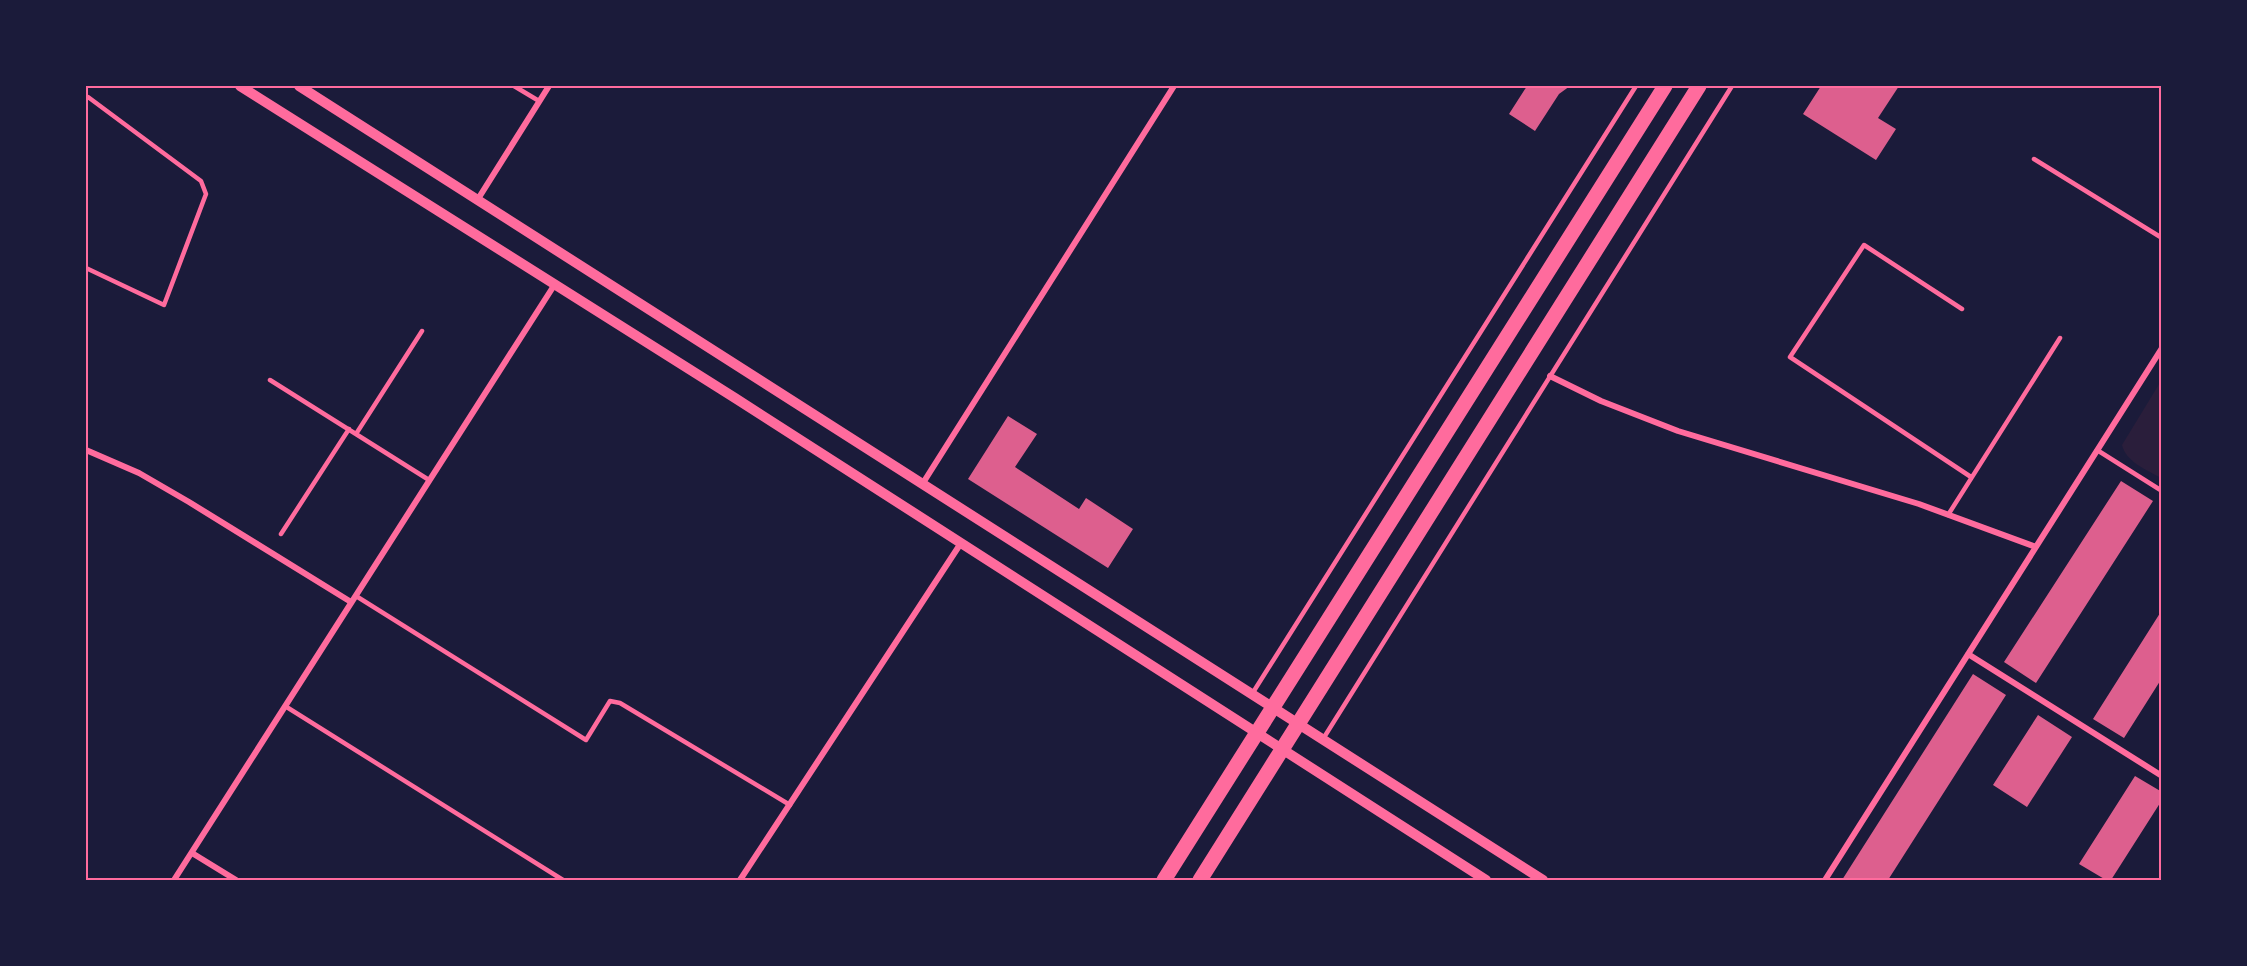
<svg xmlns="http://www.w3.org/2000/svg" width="2247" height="966" font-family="'PT Serif',serif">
<rect width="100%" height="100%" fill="#1b1b3a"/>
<path fill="#2a1e3b" d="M 2161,381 L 2161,478 C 2147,470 2126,462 2122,445 Z"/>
<path fill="#dd5f8e" d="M 1527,86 L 1570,86 L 1559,94 L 1535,131 L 1509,114 Z
M 1821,86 L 1899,86 L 1878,118 L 1896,129 L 1876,160 L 1803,114 Z
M 1008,416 L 1037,434 L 1015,467 L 1079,509 L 1086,498 L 1133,529 L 1108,568 L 968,479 Z
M 2121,481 L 2153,501 L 2036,683 L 2004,662 Z
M 2162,610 L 2162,678 L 2124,738 L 2093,719 Z
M 1973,674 L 2006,695 L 1888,880 L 1842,880 Z
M 2038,715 L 2072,737 L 2027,807 L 1993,785 Z
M 2135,776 L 2162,792 L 2162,800 L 2111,880 L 2106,880 L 2079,864 Z"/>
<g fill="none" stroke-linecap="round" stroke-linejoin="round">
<path stroke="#ff6b9d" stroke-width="4.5" d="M 514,86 L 539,101
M 86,97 L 88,97 L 201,181 L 206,194 L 164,305 L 86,268
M 2034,159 L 2162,238
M 1962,309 L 1864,245 L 1790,357 L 1971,477
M 270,380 L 429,480
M 356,434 L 422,331
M 2097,450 L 2162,491
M 1948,515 L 2060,338
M 281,534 L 349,429
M 356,596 L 586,740 L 610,701 L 620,703 L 790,805
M 1252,694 L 1636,86
M 285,706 L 563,880
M 1323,739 L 1732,86"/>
<path stroke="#ff6b9d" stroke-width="6" d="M 478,199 L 549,86
M 1550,376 L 1601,401 L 1678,431 L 1919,504 L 2036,547
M 86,450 L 139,473 L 189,502 L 351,602
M 923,483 L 1174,86
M 1968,654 L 2162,776
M 192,853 L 236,880
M 174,880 L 555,284
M 740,880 L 961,543
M 1825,880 L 2162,348"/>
<path stroke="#ff6b9d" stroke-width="10" d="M 240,86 L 735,398 L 1486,880
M 299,86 L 1543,880"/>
<path stroke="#ff6b9d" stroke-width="15" d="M 1164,880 L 1665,86
M 1200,880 L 1699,86"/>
</g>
<rect width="2247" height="966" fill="none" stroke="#1b1b3a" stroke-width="174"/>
<rect x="87" y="87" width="2073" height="792" fill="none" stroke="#ff6b9d" stroke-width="2"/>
</svg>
